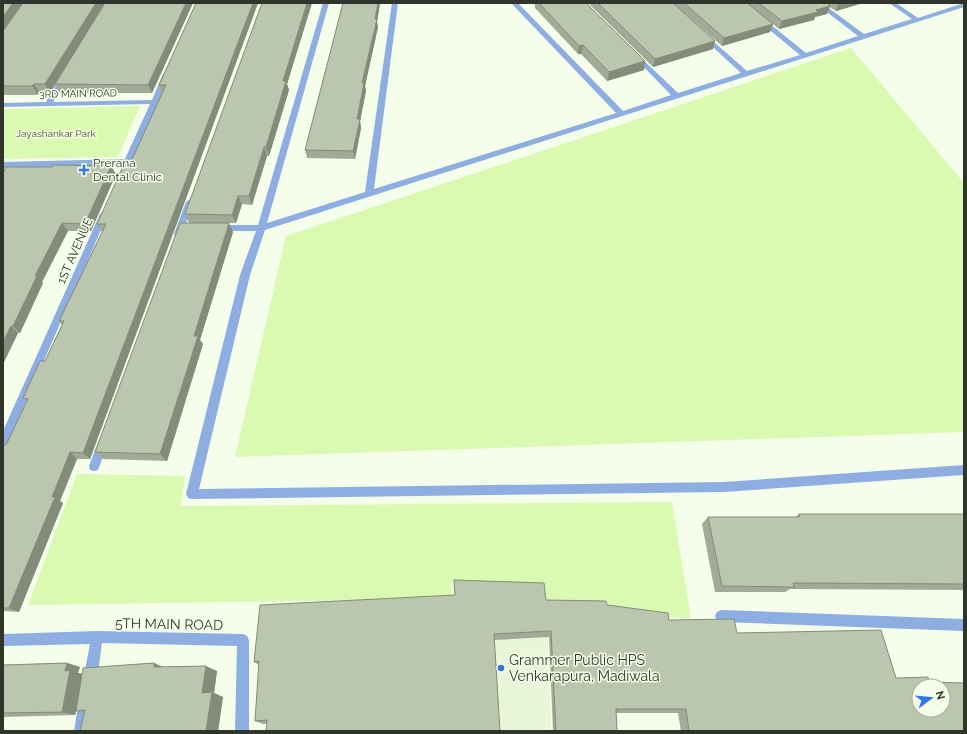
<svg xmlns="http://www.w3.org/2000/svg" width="967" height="734" font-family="Raleway,sans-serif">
<rect width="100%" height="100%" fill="#f5feeb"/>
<path fill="#e9f7d8" d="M 451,582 L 546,586 L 551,731 L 456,731 Z"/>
<path fill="#daf9b1" d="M 851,48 L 964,183 L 964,432 L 235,457 L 286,236 Z
M 140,106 L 118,157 L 3,159 L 3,109 Z
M 77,474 L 185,476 L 181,506 L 672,502 L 691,619 L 546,605 L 545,586 L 451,582 L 451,599 L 28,605 Z"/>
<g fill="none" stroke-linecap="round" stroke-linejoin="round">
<path fill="#8eaee1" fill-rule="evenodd" d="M 323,3 L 329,3 L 267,223 L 365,192 L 392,3 L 398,3 L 374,189 L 616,113 L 511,3 L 518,3 L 623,111 L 671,95 L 634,57 L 634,55 L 638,55 L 678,93 L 741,73 L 702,37 L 702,35 L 706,35 L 747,71 L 800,55 L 737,3 L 744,3 L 806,53 L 858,36 L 815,3 L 822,3 L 864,34 L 912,19 L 889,3 L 896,3 L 918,18 L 964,3 L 964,7 L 265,230 L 250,275 L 199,489 L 724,482 L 964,465 L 964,475 L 724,492 L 192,499 L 188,498 L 186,494 L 240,275 L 256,231 L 219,231 L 215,228 L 219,225 L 258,225 Z
M 163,74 L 169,74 L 170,76 L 124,180 L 121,181 L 117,178 L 123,165 L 3,168 L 3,162 L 125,159 L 150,104 L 3,107 L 3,103 L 46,102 L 60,77 L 64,75 L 68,77 L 53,102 L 152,100 Z
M 190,199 L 194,202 L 182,234 L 181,236 L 175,236 L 174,234 L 186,202 Z
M 104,211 L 108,214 L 8,443 L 7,446 L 3,448 L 3,431 L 100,214 Z
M 103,438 L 107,440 L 108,443 L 98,470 L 94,471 L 90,470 L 89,466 L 99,440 Z
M 721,610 L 964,619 L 964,631 L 721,622 L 717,620 L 715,616 L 717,612 Z
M 97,631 L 243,634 L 247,636 L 249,640 L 249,731 L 235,731 L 237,646 L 102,643 L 97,680 L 95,685 L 90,687 L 85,685 L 83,680 L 90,644 L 3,646 L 3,634 Z
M 86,693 L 91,695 L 93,700 L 88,731 L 74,731 L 79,700 L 81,695 Z"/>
</g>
<path fill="#a1aa96" d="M 3,3 L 193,3 L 152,93 L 60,93 L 55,84 L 68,63 L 50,93 L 39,92 L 38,95 L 3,95 Z
M 196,3 L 258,3 L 90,459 L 77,459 L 60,501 L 63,503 L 19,612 L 3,611 L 3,445 L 6,445 L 27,402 L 23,398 L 45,361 L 62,325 L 59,321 L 102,232 L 97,224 L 129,166 L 149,122 L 162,93 L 159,85 Z
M 262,3 L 312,3 L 287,84 L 289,90 L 269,156 L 267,156 L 252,205 L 242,204 L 236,223 L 189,223 L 185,214 Z
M 343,3 L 380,3 L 377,22 L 378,27 L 365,86 L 366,91 L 360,121 L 361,128 L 355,159 L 307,158 L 305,150 Z
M 533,3 L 586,3 L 645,61 L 644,70 L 607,81 L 581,54 L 578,54 L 535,8 L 535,5 Z
M 588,3 L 673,3 L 715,41 L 713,49 L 653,67 Z
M 673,3 L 863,3 L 836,11 L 830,7 L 827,14 L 815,17 L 814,20 L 779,29 L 773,24 L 770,32 L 722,46 Z
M 3,173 L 116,174 L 91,231 L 68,231 L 42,282 L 43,283 L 20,333 L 18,333 L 3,364 Z
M 233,232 L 200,340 L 203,344 L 167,461 L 103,459 L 95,452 Z
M 799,514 L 964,514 L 964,590 L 790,589 L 785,592 L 715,592 L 702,524 L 708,517 L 796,517 Z
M 546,600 L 607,605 L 669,620 L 737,633 L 896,678 L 929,682 L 964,731 L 681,731 L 678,713 L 616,713 L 617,731 L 553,731 L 549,637 L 495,640 L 267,724 L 263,724 L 255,721 L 259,665 L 254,662 Z
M 67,663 L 80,667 L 78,673 L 82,674 L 154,663 L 163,667 L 217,671 L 214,693 L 223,697 L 218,731 L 80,731 L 85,713 L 76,711 L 75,715 L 3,717 L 3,665 Z"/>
<path fill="#838b7a" d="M 13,3 L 24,3 L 3,33 L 3,17 Z
M 96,3 L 105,3 L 50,93 L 45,84 Z
M 186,3 L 193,3 L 152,93 L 148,85 Z
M 253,3 L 258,3 L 90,459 L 83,453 Z
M 307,3 L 312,3 L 287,84 L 289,90 L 269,156 L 266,147 L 283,81 Z
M 378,3 L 380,3 L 377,22 L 378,27 L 365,86 L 366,91 L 360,121 L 361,128 L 355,159 L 353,151 L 357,119 L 362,83 Z
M 839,3 L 863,3 L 836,11 Z
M 830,6 L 827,14 L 815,17 L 814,20 L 779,29 L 782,21 Z
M 773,24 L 770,32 L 722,46 L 724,38 Z
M 715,41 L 713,49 L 653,67 L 655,59 Z
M 583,45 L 581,54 L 578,54 L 579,46 Z
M 645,61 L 644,70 L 607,81 L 609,72 Z
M 34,84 L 39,92 L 38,95 L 32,86 Z
M 264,147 L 267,156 L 252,205 L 249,196 Z
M 111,166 L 116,174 L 91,231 L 85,224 Z
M 238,196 L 242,204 L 236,223 L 232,215 Z
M 62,223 L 68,231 L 42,282 L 43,283 L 20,333 L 13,326 L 35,276 Z
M 229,223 L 233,232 L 200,340 L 203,344 L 167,461 L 160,454 L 194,336 Z
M 11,326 L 18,333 L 3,364 L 3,342 Z
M 70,452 L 77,459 L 60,501 L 63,503 L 19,612 L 9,608 L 52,497 Z
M 67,663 L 80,667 L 78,673 L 83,674 L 75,715 L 62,712 L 65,671 Z
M 154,663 L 167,669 L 154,667 Z
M 206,666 L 217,671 L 214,693 L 223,697 L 218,731 L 206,731 L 202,693 Z"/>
<path fill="#bbc6ae" stroke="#838b7a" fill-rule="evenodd" d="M 3,3 L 13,3 L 3,17 Z
M 23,3 L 96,3 L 45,84 L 34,84 L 32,86 L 3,86 L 3,31 Z
M 105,3 L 186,3 L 148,85 L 55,84 Z
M 196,3 L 253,3 L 83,453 L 70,452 L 52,497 L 55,497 L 9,608 L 3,608 L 3,445 L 6,445 L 28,399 L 23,398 L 40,361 L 45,361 L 64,321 L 59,321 L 106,224 L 97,224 L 123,166 L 129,166 L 149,122 L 166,85 L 159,85 Z
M 262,3 L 307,3 L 283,81 L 286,81 L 266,147 L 264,147 L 249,196 L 238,196 L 232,215 L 185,214 Z
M 343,3 L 378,3 L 375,19 L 377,19 L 362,83 L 364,83 L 357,119 L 360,119 L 353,151 L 305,150 Z
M 539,3 L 586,3 L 645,61 L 609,72 L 583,45 L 579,46 Z
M 598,3 L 673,3 L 715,41 L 655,59 Z
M 684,3 L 747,3 L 773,24 L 724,38 Z
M 759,3 L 827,3 L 830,6 L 816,10 L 818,12 L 782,21 Z
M 53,165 L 111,166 L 85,224 L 62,223 L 35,276 L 37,276 L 13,326 L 11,326 L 3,342 L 3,173 L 6,167 L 52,167 Z
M 180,223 L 229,223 L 194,336 L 198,336 L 160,454 L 95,452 Z
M 799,514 L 964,514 L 964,584 L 793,583 L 794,587 L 722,586 L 708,517 L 800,517 Z
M 454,580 L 544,583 L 546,600 L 606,601 L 607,605 L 668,613 L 669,620 L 734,619 L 737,633 L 881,630 L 896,678 L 928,677 L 929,682 L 964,683 L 964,731 L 689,731 L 686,709 L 616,709 L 617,731 L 556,731 L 551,631 L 494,634 L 500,731 L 266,731 L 267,720 L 255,721 L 259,661 L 254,662 L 260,605 L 455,595 ZM 919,686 L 943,686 L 943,710 L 919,710 Z
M 67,663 L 65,671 L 70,670 L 62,712 L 3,713 L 3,665 Z
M 154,663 L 154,667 L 206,666 L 202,693 L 212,692 L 206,731 L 80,731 L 85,710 L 76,711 L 83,668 Z"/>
<g fill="#3377e5" stroke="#f5feeb" stroke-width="1.5">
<path d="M82 164h4v4h4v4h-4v4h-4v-4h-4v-4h4z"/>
<circle cx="501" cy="668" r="4"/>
</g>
<g text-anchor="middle" stroke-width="3" stroke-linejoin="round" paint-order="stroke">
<g font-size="10" fill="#30342b" stroke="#f5feeb">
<text transform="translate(78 93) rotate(-1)" y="4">3RD MAIN ROAD</text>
</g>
<g font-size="10" fill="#3a5011" stroke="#f5feeb">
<text x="56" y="137">Jayashankar Park</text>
</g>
<g font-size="12" fill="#30342b" stroke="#f5feeb" text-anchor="start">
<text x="93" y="167">Prerana<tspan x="93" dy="14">Dental Clinic</tspan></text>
</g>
<g font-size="12" fill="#30342b" stroke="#f5feeb">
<text transform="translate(75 251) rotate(-66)" y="4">1ST AVENUE</text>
</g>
<g font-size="14" fill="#30342b" stroke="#f5feeb">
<text transform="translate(169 624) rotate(1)" y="5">5TH MAIN ROAD</text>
</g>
<g font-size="14" fill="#30342b" stroke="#f5feeb" text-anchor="start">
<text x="509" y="665">Grammer Public HPS<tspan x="509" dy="16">Venkarapura, Madiwala</tspan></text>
</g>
</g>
<rect width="967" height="734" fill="none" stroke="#30342b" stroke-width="8"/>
<g transform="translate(931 698) rotate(74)"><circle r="19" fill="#f5feeb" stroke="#a6ad9e"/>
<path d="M0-3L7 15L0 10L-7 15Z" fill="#3377e5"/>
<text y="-6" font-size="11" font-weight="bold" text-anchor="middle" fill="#30342b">N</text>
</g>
</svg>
